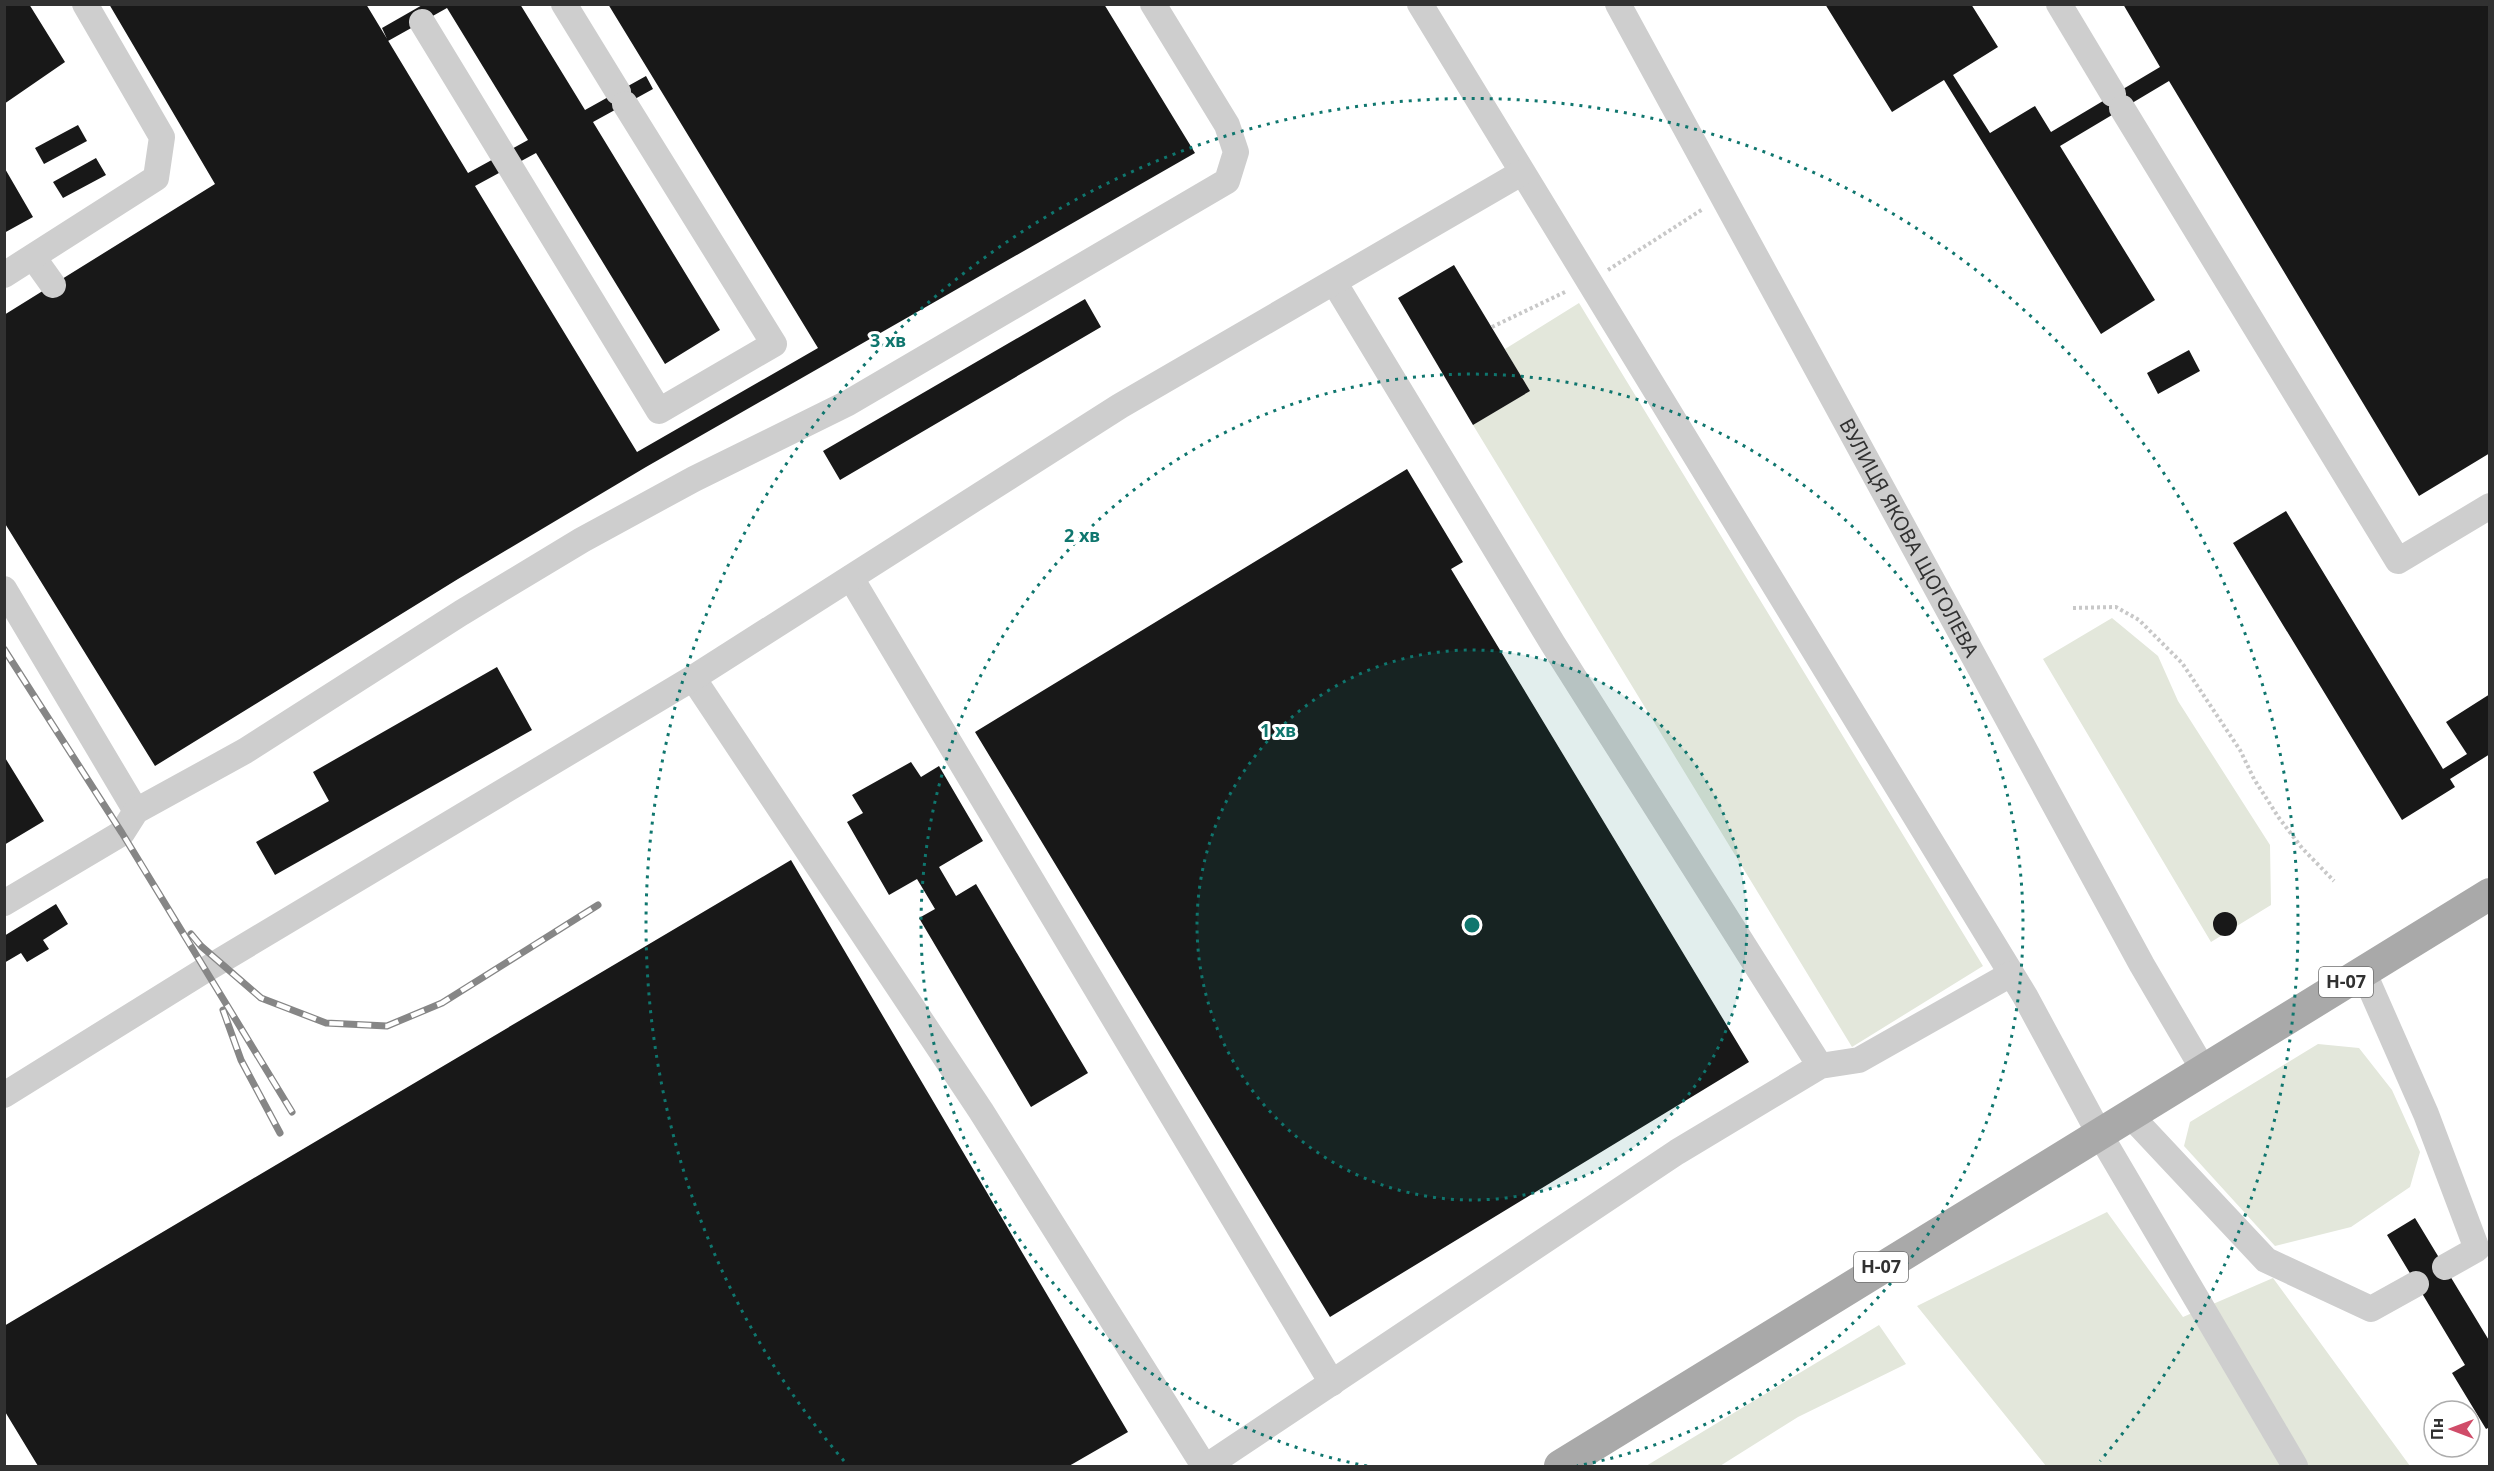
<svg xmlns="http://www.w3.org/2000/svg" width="2494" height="1471" font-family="'Noto Sans',sans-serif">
<rect width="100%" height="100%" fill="#fff"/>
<path fill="#e3e7db" d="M 1579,303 L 1983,966 L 1852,1047 L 1473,425 L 1529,391 L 1505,349 Z
M 2112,618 L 2158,656 L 2178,701 L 2270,845 L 2271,905 L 2211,942 L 2043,659 Z
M 2318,1044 L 2359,1048 L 2392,1090 L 2420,1152 L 2410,1187 L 2351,1227 L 2275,1246 L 2184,1146 L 2190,1122 Z
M 2107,1212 L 2183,1317 L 2273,1278 L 2410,1466 L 2046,1466 L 1917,1306 Z
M 1879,1325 L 1906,1364 L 1798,1417 L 1720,1466 L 1646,1466 Z"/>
<path fill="#181818" d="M 4,4 L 29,4 L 65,62 L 4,104 Z
M 109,4 L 366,4 L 468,173 L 528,140 L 447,8 L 388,41 L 382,28 L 424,4 L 520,4 L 585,110 L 646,76 L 653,89 L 593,122 L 720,330 L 665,364 L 536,153 L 475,186 L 637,452 L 818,348 L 608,4 L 1104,4 L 1195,153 L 646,467 L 458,579 L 155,766 L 4,522 L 4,315 L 215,184 Z
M 1825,4 L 1971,4 L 1998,47 L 1953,75 L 1990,133 L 2035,106 L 2051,132 L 2160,67 L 2123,4 L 2490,4 L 2490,453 L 2419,496 L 2169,81 L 2060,146 L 2155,300 L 2101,334 L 1944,80 L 1892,112 Z
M 78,125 L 87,141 L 44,164 L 35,148 Z
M 96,158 L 106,175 L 63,198 L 53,182 Z
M 4,167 L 33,217 L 4,233 Z
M 1454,265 L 1530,391 L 1473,425 L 1398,298 Z
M 1085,299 L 1101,327 L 840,480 L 823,451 Z
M 2189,350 L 2200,371 L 2158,394 L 2147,373 Z
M 1407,469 L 1463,562 L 1451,569 L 1749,1062 L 1330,1317 L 975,732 Z
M 2286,511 L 2443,769 L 2467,754 L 2446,722 L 2490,694 L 2490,754 L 2450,779 L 2455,787 L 2402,820 L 2233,543 Z
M 497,667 L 532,730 L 275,875 L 256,842 L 329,801 L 313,772 Z
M 4,756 L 44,821 L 4,845 Z
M 911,762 L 921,777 L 939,766 L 983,841 L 939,867 L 956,896 L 976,884 L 1088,1073 L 1031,1107 L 919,918 L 935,909 L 917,879 L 889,895 L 847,822 L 863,813 L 852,795 Z
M 791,860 L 1128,1432 L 1069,1466 L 38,1466 L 4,1410 L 4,1326 Z
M 56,904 L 68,924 L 43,940 L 49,949 L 27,962 L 21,953 L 4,963 L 4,936 Z
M2213 924a12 12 0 1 1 24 0a12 12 0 1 1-24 0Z
M 2415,1218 L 2490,1342 L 2490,1427 L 2486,1429 L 2452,1373 L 2465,1365 L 2387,1235 Z"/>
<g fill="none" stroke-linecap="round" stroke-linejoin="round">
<path stroke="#c8c8c8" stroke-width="4" stroke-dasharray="3 3" stroke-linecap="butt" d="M 1608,270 L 1703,209
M 1492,327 L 1567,291
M 2073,608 L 2116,607 L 2139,620 L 2182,663 L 2240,750 L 2254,779 L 2279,818 L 2302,848 L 2334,881"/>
<g stroke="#cecece" stroke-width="26">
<path d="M 564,4 L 618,92"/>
<path d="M 1420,4 L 2025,996 L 2099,1133 L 2295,1466"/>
<path id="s1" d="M 1618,4 L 2142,965 L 2203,1069"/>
<path d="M 2059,4 L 2113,94"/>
<path d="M 422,22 L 659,411 L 774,344 L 625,104"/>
<path d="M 2122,108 L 2398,561 L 2490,506"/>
<path d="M 33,257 L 53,285"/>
<path d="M 4,275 L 156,178 L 162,137 L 85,4"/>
<path d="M 1334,282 L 1553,644 L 1820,1066"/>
<path d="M 851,578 L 1332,1383"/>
<path d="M 4,589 L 136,811"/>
<path d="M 693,678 L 981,1111 L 1204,1466"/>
<path d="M 4,903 L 122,833 L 136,811 L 245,751 L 461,613 L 582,540 L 694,479 L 848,403 L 1227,181 L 1236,152 L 1227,125 L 1153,4"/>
<path d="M 2363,971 L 2426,1114 L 2477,1249 L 2445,1267"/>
<path d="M 4,1095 L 205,970 L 693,678 L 1120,406 L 1521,173"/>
<path d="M 2129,1114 L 2266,1260 L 2371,1309 L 2416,1284"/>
<path d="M 1207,1466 L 1677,1152 L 1820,1066 L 1859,1060 L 2011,974"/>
</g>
<path stroke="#a9a9a9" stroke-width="32" d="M 1560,1466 L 2490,894"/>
<defs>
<path id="rail" d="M 4,649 L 122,833 L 292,1112
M 191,934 L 201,946 L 261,998 L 326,1023 L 387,1026 L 442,1003 L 598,905
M 223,1010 L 241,1060 L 280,1133"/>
</defs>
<use href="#rail" stroke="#868686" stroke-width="7"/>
<use href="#rail" stroke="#fff" stroke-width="4.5" stroke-dasharray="14" stroke-linecap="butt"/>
</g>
<circle cx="1472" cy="925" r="275" fill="#0f766e" fill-opacity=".12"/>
<g fill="none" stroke="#0f766e" stroke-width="3" stroke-dasharray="3 6">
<circle cx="1472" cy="925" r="275"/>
<path d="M1367 1466A551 551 0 1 1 1577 1466"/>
<path d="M844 1461A826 826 0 1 1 2100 1461"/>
</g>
<g text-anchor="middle" stroke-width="6" stroke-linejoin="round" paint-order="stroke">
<g fill="#fff" stroke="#6f6f6f" stroke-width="1.5">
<rect x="2319" y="967" width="54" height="30" rx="4.5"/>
<rect x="1854" y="1252" width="54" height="30" rx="4.5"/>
</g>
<g font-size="18" font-weight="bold" fill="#313131">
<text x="2346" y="988">Н-07</text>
<text x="1881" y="1273">Н-07</text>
</g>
<g font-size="20" fill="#313131" stroke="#fff">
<text dy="7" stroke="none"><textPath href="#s1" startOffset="608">ВУЛИЦЯ ЯКОВА ЩОГОЛЕВА</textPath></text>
</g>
</g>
<circle cx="1472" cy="925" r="9" fill="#0f766e" stroke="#fff" stroke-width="3"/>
<g font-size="18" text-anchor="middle" font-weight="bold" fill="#0f766e" stroke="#fff" stroke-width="6" stroke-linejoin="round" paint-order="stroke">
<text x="888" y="347">3 хв</text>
<text x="1082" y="542">2 хв</text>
<text x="1278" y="737">1 хв</text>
</g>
<rect width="2494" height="1471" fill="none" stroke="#313131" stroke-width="12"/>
<g transform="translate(2452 1429) rotate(270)"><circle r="28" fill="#ffffff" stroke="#adadad" stroke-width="1.5"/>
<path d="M0-4.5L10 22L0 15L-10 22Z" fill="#d04c69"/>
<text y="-9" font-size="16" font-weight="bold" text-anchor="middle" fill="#313131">Пн</text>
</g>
</svg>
